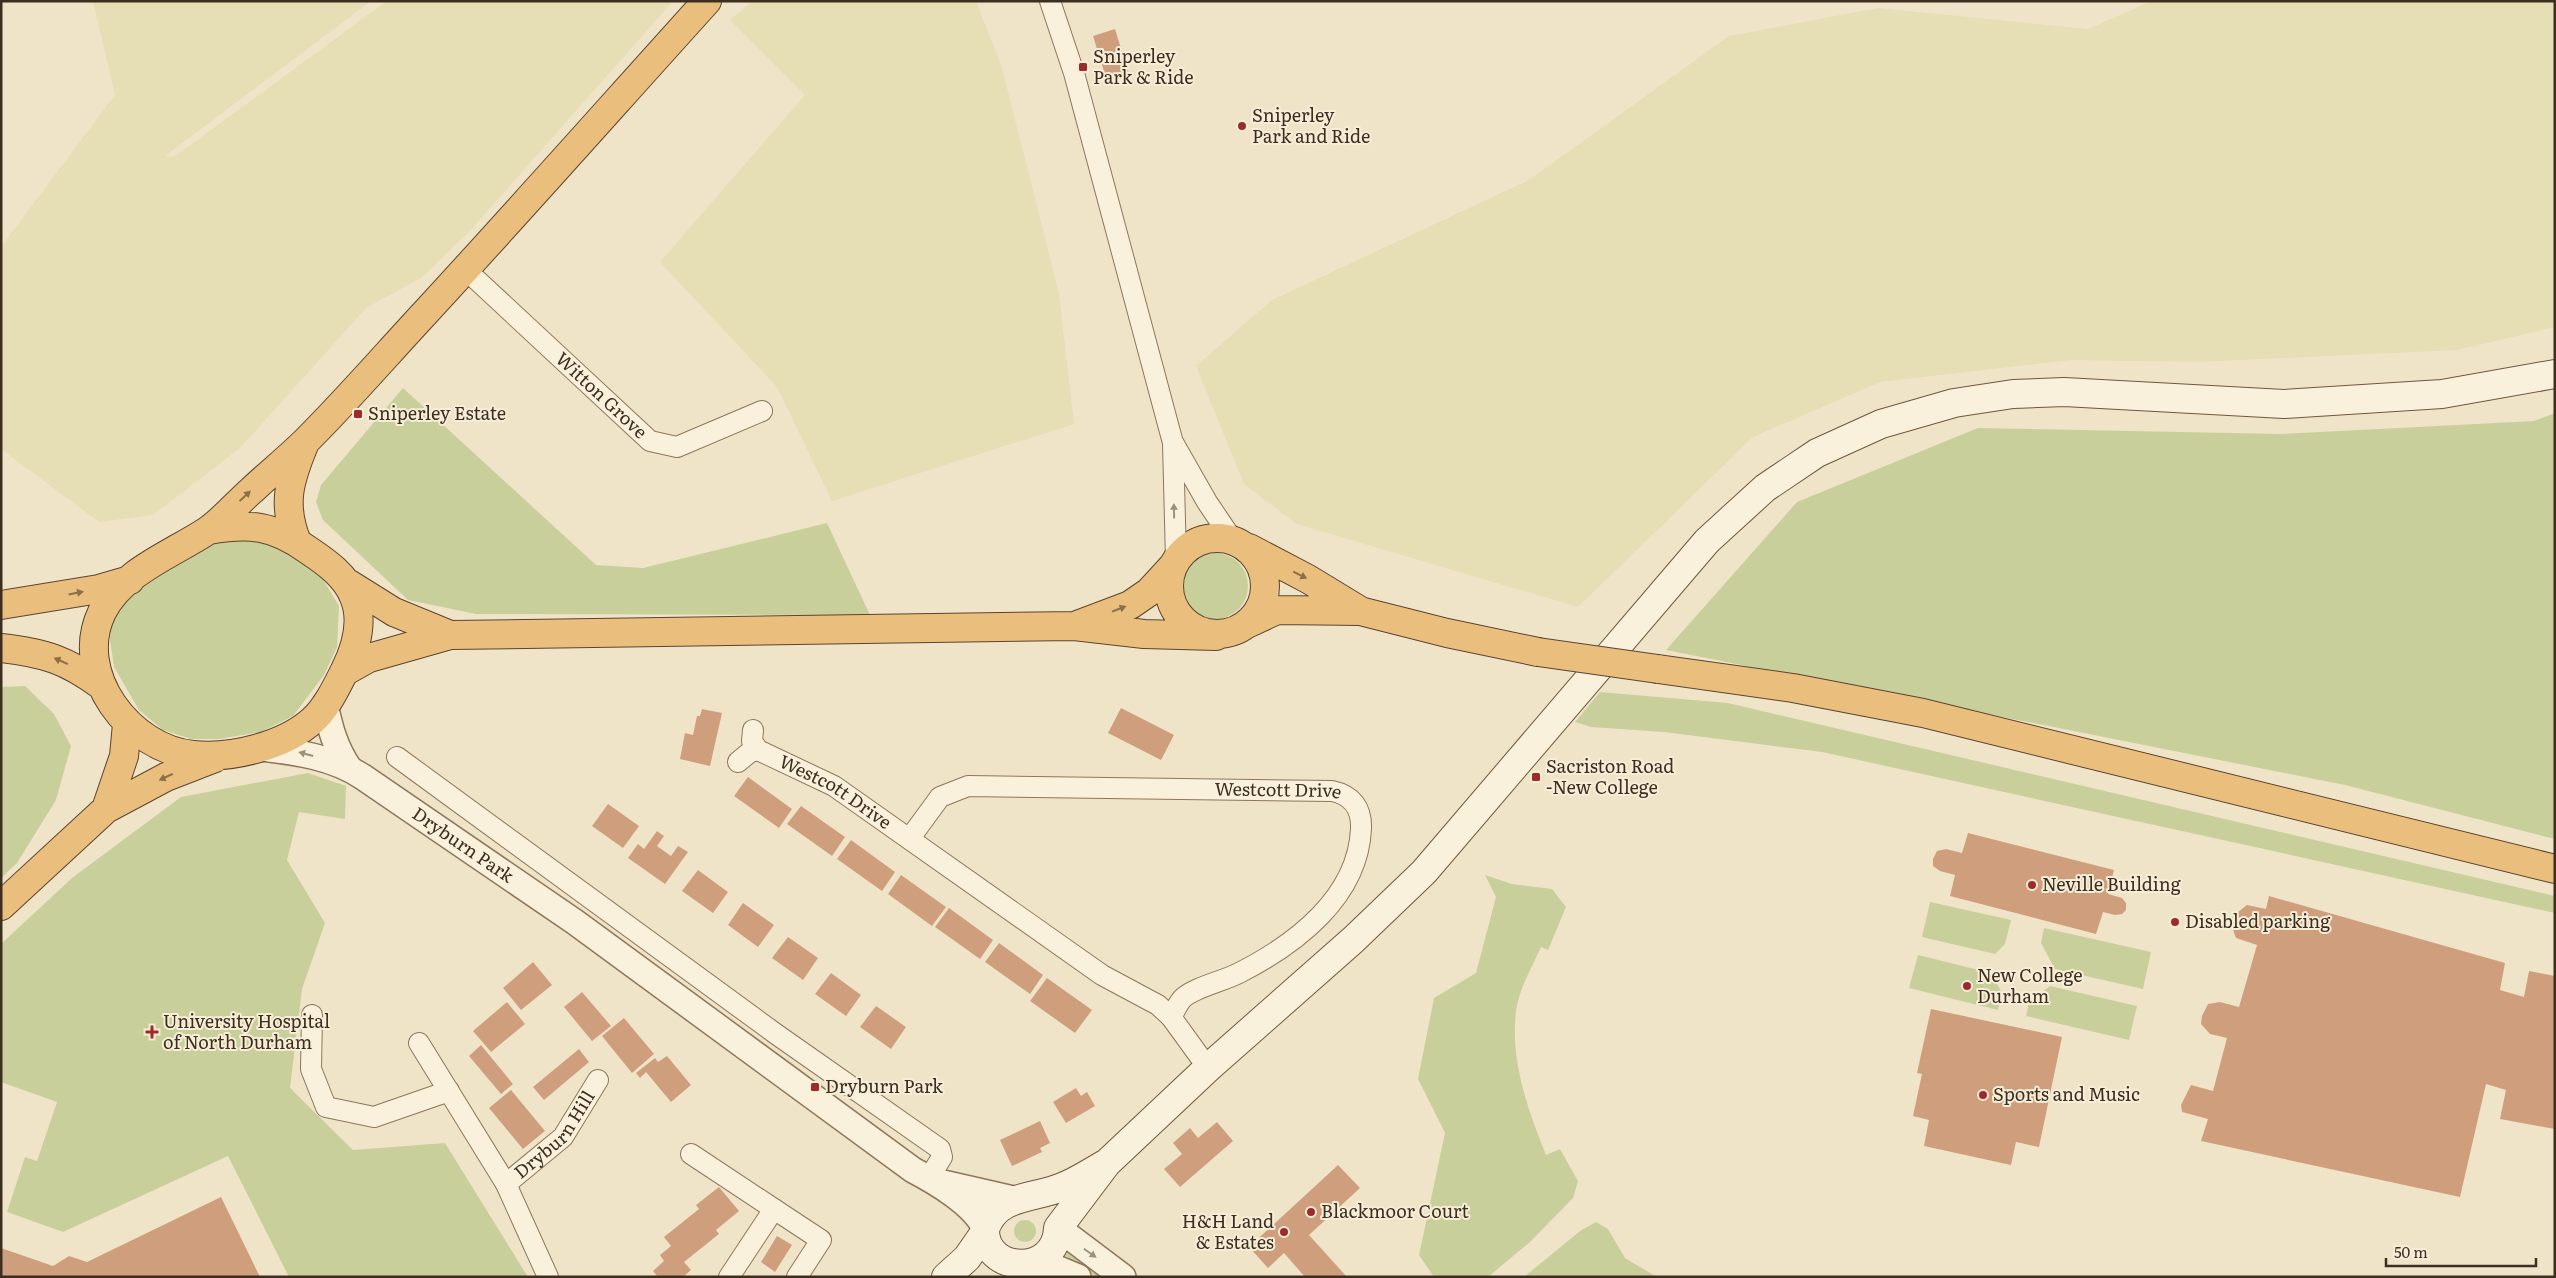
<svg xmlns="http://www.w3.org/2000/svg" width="2556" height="1278" font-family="Literata,serif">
<rect width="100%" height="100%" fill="#f0e4c8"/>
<path fill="#e6deb5" d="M 93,1 L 371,1 L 165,156 L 170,157 L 177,155 L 387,1 L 673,1 L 468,233 L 421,278 L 366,308 L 240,448 L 153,515 L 99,522 L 1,449 L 1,247 L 115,95 Z
M 752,1 L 976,1 L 1002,68 L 1059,294 L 1074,424 L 832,501 L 777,387 L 660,262 L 805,95 L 730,20 Z
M 2152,1 L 2555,1 L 2555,327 L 2457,350 L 2198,362 L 2070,360 L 1880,382 L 1753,437 L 1578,607 L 1297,524 L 1244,484 L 1196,366 L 1272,300 L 1529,180 L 1729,36 L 1878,8 L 2088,29 Z"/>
<path fill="#c9cf9b" d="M 403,388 L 596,565 L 643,568 L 827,523 L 870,615 L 476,614 L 408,600 L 323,520 L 316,502 L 321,485 Z
M 2555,413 L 2555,839 L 2345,785 L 1666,650 L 1797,502 L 1978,428 L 2282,434 L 2534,421 Z
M 244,536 L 269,540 L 300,558 L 321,576 L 339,606 L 337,647 L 324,675 L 293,716 L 261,732 L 219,739 L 191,739 L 163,730 L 139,710 L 114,667 L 109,633 L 121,603 L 181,560 L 212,542 Z
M1182 586a33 33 0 1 1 66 0a33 33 0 1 1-66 0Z
M 25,686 L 54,714 L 71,746 L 56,800 L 17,863 L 1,878 L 1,687 Z
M 1600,692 L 1728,703 L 2555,896 L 2555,913 L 1822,752 L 1664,732 L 1591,727 L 1575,722 Z
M 308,773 L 346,786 L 345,819 L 299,812 L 287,860 L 325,923 L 302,989 L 290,1088 L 353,1150 L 445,1143 L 528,1277 L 289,1277 L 228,1156 L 63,1232 L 7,1212 L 25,1157 L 37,1161 L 57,1102 L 1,1082 L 1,944 L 72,878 L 181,797 Z
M 1485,875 L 1512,884 L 1552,889 L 1566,907 L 1548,950 L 1541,947 C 1532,967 1519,989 1516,1011 C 1510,1061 1528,1110 1546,1155 L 1560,1149 L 1578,1181 L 1573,1198 L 1530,1242 L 1488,1277 L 1434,1277 L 1419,1255 L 1445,1133 L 1418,1079 L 1434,998 L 1476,973 L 1496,897 Z
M 1930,902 L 2011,920 L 2005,944 L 1995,954 L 1922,937 Z
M 2044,928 L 2151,952 L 2143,989 L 2055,969 L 2041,943 Z
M 1918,955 L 1991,973 L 2002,993 L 1998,1010 L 1909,988 Z
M 2050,986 L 2137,1006 L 2129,1040 L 2026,1016 L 2029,1002 Z
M1014 1231a11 11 0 1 1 22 0a11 11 0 1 1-22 0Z
M 1596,1222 L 1608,1229 L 1625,1258 L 1657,1277 L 1524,1277 L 1580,1231 Z
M 1069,1249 L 1109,1277 L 1096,1277 L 1065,1255 Z"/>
<path fill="#cf9f7d" d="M 1115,29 L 1129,74 L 1107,81 L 1093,36 Z
M 1121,708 L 1174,735 L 1161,760 L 1108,733 Z
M 702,709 L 722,713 L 710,766 L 680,759 L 685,733 L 693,735 L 697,716 L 700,716 Z
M 748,777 L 792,809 L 779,828 L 734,796 Z
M 608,804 L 639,826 L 623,848 L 592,826 Z
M 801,806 L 845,837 L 832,856 L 787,824 Z
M 657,831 L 664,836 L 657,846 L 671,856 L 678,846 L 688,852 L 665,884 L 628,858 L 638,844 L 644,849 Z
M 1968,833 L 2114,870 L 2108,894 L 2122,898 L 2126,903 L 2126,910 L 2122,914 L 2115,915 L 2103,912 L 2096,934 L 1950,896 L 1955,875 L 1940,871 L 1933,866 L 1933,859 L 1937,851 L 1946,849 L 1962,853 Z
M 851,840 L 895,872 L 882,891 L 837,859 Z
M 698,870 L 728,892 L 713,913 L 682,891 Z
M 901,875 L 946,907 L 932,926 L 888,894 Z
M 2269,896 L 2505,963 L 2500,990 L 2524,997 L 2529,971 L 2555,976 L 2555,1129 L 2500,1119 L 2506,1090 L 2486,1084 L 2460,1197 L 2201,1141 L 2208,1119 L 2182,1112 L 2181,1105 L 2191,1085 L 2213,1091 L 2227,1038 L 2210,1034 L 2201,1024 L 2202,1016 L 2208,1004 L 2220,1002 L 2239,1007 L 2257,945 L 2236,938 L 2231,924 L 2233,916 L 2247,905 L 2266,909 Z
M 743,903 L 774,925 L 758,947 L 728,925 Z
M 949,908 L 993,940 L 980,959 L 935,927 Z
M 788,937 L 818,958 L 803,980 L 772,958 Z
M 999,943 L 1043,975 L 1030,994 L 985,962 Z
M 533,962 L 552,985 L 521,1010 L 503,988 Z
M 831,973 L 861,995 L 846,1016 L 815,994 Z
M 1047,978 L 1092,1010 L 1075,1033 L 1030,1001 Z
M 582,992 L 611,1026 L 592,1041 L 564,1007 Z
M 507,1002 L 525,1024 L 491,1052 L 473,1031 Z
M 876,1006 L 906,1027 L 891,1049 L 860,1027 Z
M 1931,1009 L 2062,1037 L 2039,1147 L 2016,1142 L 2011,1165 L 1924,1146 L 1929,1120 L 1913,1116 L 1922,1074 L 1917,1073 Z
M 624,1018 L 654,1054 L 632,1073 L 602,1036 Z
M 481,1045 L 513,1084 L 501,1094 L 469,1056 Z
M 579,1049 L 589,1062 L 544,1100 L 533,1087 Z
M 667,1056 L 691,1085 L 671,1102 L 646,1072 L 640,1078 L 636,1073 L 655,1058 L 658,1062 Z
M 1076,1088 L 1081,1096 L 1087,1092 L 1095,1106 L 1066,1123 L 1053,1102 Z
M 511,1090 L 545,1131 L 523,1149 L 489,1108 Z
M 1040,1121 L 1050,1143 L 1040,1148 L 1042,1152 L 1012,1166 L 1000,1140 Z
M 1217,1122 L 1233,1141 L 1180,1187 L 1164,1169 L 1182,1154 L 1173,1143 L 1190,1128 L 1198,1138 Z
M 1338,1165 L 1360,1188 L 1309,1235 L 1347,1277 L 1305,1277 L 1284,1253 L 1268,1268 L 1249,1247 Z
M 719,1187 L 739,1211 L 716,1230 L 719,1234 L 684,1262 L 691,1270 L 683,1277 L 658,1277 L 653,1271 L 664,1261 L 660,1255 L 671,1246 L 664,1237 L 699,1209 L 696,1205 Z
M 221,1197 L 260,1277 L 1,1277 L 1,1248 L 53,1266 L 69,1256 L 87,1262 Z
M 777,1236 L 792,1245 L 775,1272 L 761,1262 Z"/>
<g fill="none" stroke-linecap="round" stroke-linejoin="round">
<defs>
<g id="minor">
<path d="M 1050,1 L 1074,73 L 1173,443 L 1176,560"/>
<path id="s1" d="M 465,269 L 650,441 L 677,447 L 762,411"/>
<path d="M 1174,444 L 1207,502 L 1234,542"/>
<path id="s2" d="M 753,730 L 752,741 L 758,750 L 834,786 L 1102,975 L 1158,1005 L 1171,1017 L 1208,1068"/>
<path d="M 397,757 L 776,1034 L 940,1149 L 942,1157 L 929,1178"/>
<path d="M 738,762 L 750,752 L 758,750"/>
<path id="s3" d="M 910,838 L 940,797 L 968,786 L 1332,791 C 1352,795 1362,808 1361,829 C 1358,897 1296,944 1239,973 C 1224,981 1195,987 1183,998 C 1178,1003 1175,1011 1171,1017"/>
<path d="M 312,1015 L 311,1069 L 326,1107 L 374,1117 L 449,1091"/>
<path d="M 419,1043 L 506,1184 L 548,1277"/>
<path d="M 691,1154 L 774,1209"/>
<path id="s4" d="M 506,1184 L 563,1137 L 598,1080"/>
<path d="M 729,1277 L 774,1209 L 821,1240 L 797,1277"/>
</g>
<g id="tertiary">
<path d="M 325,704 C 330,728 335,747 349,768"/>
<path id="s5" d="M 261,748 C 296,752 333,757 363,777 L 575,922 L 913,1170 C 936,1182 975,1205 985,1229"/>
<path d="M 943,1183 L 1013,1199"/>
<path d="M 1058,1228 L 1123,1277"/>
<path d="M 1026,1265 L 1054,1267 L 1078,1277"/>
</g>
<path id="secondary" d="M 1107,1163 C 1092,1171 1078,1181 1062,1187 C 1034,1199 997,1194 985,1229 C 984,1274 1056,1277 1058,1228 L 1107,1163 L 1208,1068 L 1353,940 L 1424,872 L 1707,541 L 1765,488 L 1817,453 L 1881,424 L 1954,403 L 2013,394 L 2064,392 L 2284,404 L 2442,394 L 2555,374
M 946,1277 L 967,1258 L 985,1232"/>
<path id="trunk" d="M 209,530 C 250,523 273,525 308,550 C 326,562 346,576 354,597 C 364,621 356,648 345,670 C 337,686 327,707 313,720 C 284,746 231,759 193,755 C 130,749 72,674 102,612 C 122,572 172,554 207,531 C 223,520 237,503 252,490 C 270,473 290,457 307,440 C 348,399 386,355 425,313 C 520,210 613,105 707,1
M1169 586a48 48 0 1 1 96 0a48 48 0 1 1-96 0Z
M 297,542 C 282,505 289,481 304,445
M 1249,548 L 1308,579 L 1359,610
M 346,582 L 394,612 L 450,635
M 1,605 L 99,589 L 130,580
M 1247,624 L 1277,610 L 1360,611 L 1447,633 L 1538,652
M 1077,625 L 1130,605 L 1149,592 L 1172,567
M 1,648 C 45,653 67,660 102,686
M 1658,669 L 1793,688 L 1923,713 L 2555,869
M 344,672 L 369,658 L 450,635 L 1074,626 L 1144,634 L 1216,636
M 106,809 L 124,756 L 127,724
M 1,906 L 106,809 L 166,777 L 215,758"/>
</defs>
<use href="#minor" stroke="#8d765c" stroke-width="22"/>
<use href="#tertiary" stroke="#8d765c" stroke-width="28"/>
<use href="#secondary" stroke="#6f573f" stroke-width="30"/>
<use href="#trunk" stroke="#5b4430" stroke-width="30"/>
<use href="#minor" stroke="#faf1dc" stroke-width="20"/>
<use href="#tertiary" stroke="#faf1dc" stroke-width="25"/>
<use href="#secondary" stroke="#faf1dc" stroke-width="28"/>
<use href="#trunk" stroke="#eabe7c" stroke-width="28"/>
<defs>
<path id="trunk-bridge" d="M 1538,652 L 1658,669"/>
</defs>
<use href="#trunk-bridge" stroke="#5b4430" stroke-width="30" stroke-linecap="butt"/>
<use href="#trunk-bridge" stroke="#eabe7c" stroke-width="28"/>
</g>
<defs><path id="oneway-solid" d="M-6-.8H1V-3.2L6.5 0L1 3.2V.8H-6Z" transform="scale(1.25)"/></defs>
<g fill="#8b6f49">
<use href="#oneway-solid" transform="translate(245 496) rotate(-43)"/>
<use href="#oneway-solid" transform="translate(1300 575) rotate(26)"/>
<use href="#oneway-solid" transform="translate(76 593) rotate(-11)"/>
<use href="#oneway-solid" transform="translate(1119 609) rotate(-21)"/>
<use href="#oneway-solid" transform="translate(61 661) rotate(-156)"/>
<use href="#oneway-solid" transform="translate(166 777) rotate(155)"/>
</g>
<g fill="#9c907e">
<use href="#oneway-solid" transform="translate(1174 511) rotate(-91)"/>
<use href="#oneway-solid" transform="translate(306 754) rotate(-165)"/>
<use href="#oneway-solid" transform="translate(1090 1253) rotate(35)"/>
</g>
<g fill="#9e2a2b" stroke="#f7eed8" stroke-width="2">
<rect x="1078" y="62" width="10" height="10" rx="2.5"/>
<circle cx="1242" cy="126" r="5"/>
<rect x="353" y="409" width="10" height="10" rx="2.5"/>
<rect x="1531" y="772" width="10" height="10" rx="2.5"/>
<circle cx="2032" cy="885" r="5"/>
<circle cx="2175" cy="922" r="5"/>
<circle cx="1967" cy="986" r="5"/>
<path d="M149.5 1024.5h5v5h5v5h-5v5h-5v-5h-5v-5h5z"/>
<rect x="810" y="1082" width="10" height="10" rx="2.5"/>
<circle cx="1983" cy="1095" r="5"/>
<circle cx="1311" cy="1212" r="5"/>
<circle cx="1284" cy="1232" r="5"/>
</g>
<g text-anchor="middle" stroke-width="4" stroke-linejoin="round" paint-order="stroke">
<g font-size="18" fill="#3d2e20" stroke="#f7eed8" text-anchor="start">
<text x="1093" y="63">Sniperley<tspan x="1093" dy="21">Park &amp; Ride</tspan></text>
<text x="1252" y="122">Sniperley<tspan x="1252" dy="21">Park and Ride</tspan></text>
<text x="368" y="420">Sniperley Estate</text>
<text x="1546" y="773">Sacriston Road<tspan x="1546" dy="21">-New College</tspan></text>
<text x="2042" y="891">Neville Building</text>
<text x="2185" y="928">Disabled parking</text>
<text x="1977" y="982">New College<tspan x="1977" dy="21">Durham</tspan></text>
<text x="163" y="1028">University Hospital<tspan x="163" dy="21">of North Durham</tspan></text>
<text x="825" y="1093">Dryburn Park</text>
<text x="1993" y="1101">Sports and Music</text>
<text x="1321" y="1218">Blackmoor Court</text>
<text x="1274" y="1228" text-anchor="end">H&amp;H Land<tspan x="1274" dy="21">&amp; Estates</tspan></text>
</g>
<g font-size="18" fill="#3d2e20" stroke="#f7eed8">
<text dy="6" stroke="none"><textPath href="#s1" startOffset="186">Witton Grove</textPath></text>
<text dy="6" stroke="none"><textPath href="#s2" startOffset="110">Westcott Drive</textPath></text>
<text dy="6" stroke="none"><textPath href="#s3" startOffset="391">Westcott Drive</textPath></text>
<text dy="6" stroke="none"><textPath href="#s5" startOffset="228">Dryburn Park</textPath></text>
<text dy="6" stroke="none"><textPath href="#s4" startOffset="70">Dryburn Hill</textPath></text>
</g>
</g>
<rect width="2556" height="1278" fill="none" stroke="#3d2e20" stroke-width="5"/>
<path d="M2386 1258v8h150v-8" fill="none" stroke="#3d2e20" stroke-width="2.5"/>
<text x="2394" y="1258" font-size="15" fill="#3d2e20" stroke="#f7eed8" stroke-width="4" paint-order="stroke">50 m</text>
</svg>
